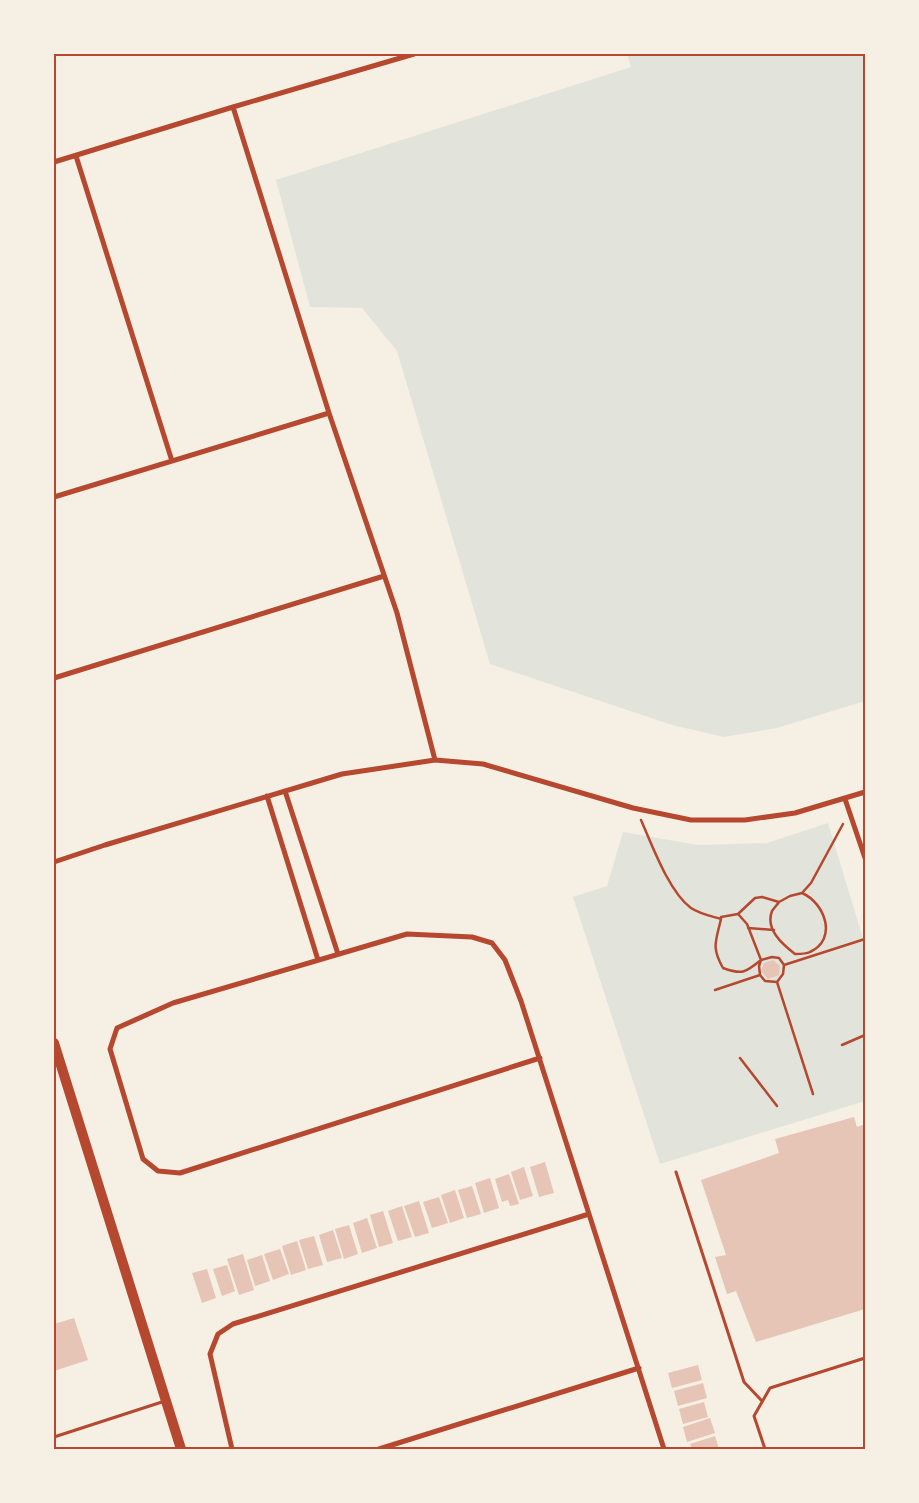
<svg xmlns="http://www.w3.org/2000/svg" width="919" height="1503" font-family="'Sofia Sans Condensed',sans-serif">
<rect width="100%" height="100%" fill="#f6efe4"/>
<path fill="#e2e4dc" d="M 627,54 L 865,54 L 865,701 L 777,728 L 724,737 L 672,725 L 490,664 L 397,351 L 362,308 L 310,307 L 276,180 L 631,67 Z
M 828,823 L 865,945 L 865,1101 L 660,1164 L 573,897 L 607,886 L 623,832 L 698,845 L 767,843 Z"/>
<path fill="#e6c5b7" d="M 773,960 L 780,966 L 779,975 L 768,979 L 761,971 L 764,963 Z
M 854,1117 L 857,1127 L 865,1124 L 865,1309 L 756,1342 L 736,1291 L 727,1294 L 715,1257 L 726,1255 L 701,1180 L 779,1153 L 775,1139 Z
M 545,1162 L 554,1193 L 539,1197 L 530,1167 Z
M 524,1167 L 533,1196 L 520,1200 L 511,1172 Z
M 509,1174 L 519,1204 L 510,1206 L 508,1200 L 502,1202 L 495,1179 Z
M 490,1178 L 499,1208 L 484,1213 L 475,1183 Z
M 472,1186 L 481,1214 L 467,1218 L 458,1190 Z
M 455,1190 L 464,1218 L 450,1223 L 441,1195 Z
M 439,1197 L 448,1223 L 432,1228 L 423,1202 Z
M 419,1201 L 429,1233 L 415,1237 L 404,1206 Z
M 402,1206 L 412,1237 L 398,1241 L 388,1211 Z
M 383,1211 L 393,1243 L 379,1247 L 370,1215 Z
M 367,1218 L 377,1248 L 362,1253 L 353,1223 Z
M 349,1225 L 358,1254 L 344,1259 L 335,1229 Z
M 333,1230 L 342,1258 L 327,1262 L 319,1235 Z
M 314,1236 L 323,1265 L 308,1269 L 299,1240 Z
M 297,1241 L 306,1270 L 291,1275 L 282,1246 Z
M 280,1249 L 289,1274 L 273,1280 L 264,1254 Z
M 243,1254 L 254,1290 L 239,1295 L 227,1259 Z
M 262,1255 L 270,1281 L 255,1286 L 247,1260 Z
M 227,1265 L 235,1291 L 222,1296 L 213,1269 Z
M 207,1269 L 216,1298 L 202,1303 L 192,1273 Z
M 74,1318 L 88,1360 L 54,1371 L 54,1324 Z
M 698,1365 L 702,1380 L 672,1388 L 668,1373 Z
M 703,1383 L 707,1398 L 678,1406 L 674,1391 Z
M 704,1402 L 708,1417 L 683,1424 L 679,1409 Z
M 710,1418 L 715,1433 L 687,1442 L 683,1427 Z
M 715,1436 L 719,1449 L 692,1449 L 690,1444 Z"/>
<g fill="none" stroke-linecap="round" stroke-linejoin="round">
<path stroke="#b5482f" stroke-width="2.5" d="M 641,820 C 652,845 669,892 691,908 C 700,914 711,916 721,919 L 721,917 L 738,914 L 755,898 L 762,897 L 779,902 L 790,896 L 802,893 L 811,883 L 843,824
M 779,902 C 777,905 774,908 772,911 C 765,929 782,944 795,954 C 800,954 806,954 810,952 C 838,939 825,903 802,893
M 721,919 C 716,941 711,947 723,968 C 742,975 745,973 761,960 L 747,924 L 738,914
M 748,928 L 774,930
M 784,965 L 865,939
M 777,982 L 813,1094
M 715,990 L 760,975 L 765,981 L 777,982 L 783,974 L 784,965 L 779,958 L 772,957 L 761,960 L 759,966 L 760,975
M 842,1045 L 865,1035
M 740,1058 L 777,1106"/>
<path stroke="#b5482f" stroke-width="3" d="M 676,1172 L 744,1382 L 762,1401
M 54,1437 L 165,1401
M 765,1449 L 754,1416 L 770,1388 L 865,1358"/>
<path stroke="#b5482f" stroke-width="5" d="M 233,107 L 329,413 L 397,613 L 435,760
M 76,156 L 172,461
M 54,162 L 233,107 L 414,54
M 54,497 L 329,413
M 54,678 L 384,576
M 285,791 L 338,954
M 267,796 L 318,960
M 845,799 L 865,858
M 54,862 L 105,845 L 342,774 L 435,760 L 483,764 L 633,808 L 691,820 L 745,820 L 795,813 L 865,792
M 540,1058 L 180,1173 L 158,1171 L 143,1159 L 110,1049 L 117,1028 L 173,1003 L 407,934 L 472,937 L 492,943 L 505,960 L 521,1001 L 664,1449
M 232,1449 L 210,1354 L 218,1334 L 233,1324 L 589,1214
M 379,1449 L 639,1368"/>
<path stroke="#b5482f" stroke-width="10" d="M 54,1043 L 181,1449"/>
</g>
<rect width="919" height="1503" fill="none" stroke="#f6efe4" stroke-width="110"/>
<rect x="55" y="55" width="809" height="1393" fill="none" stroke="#b5482f" stroke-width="2"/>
</svg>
